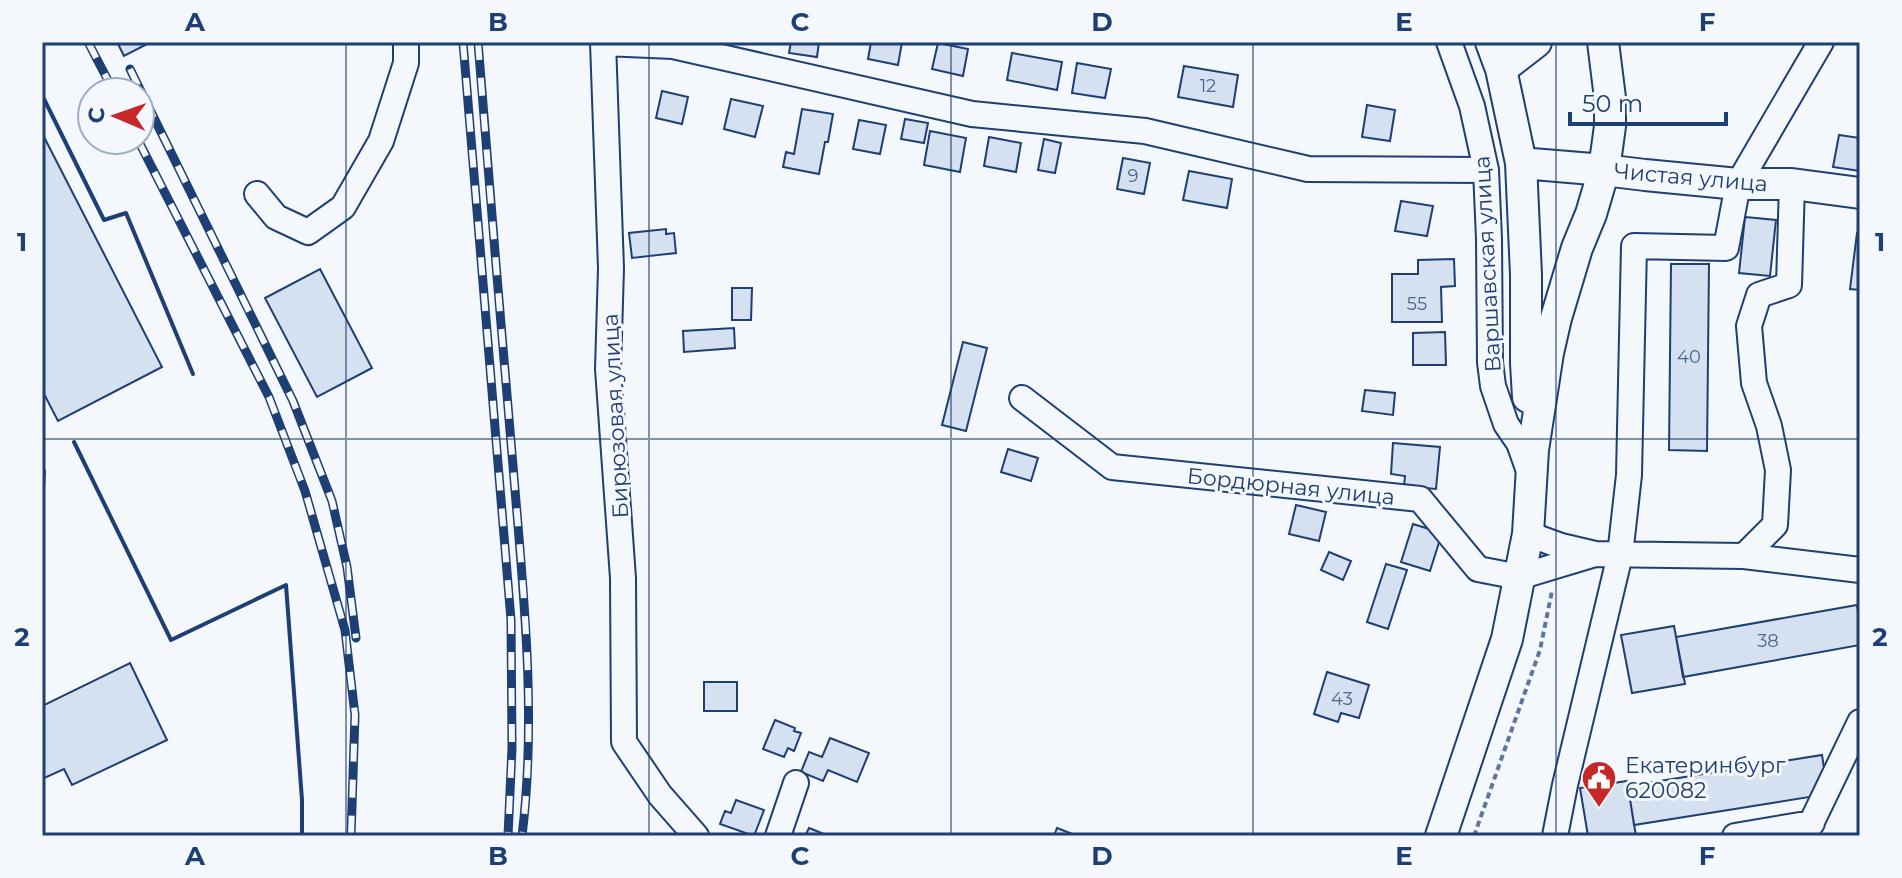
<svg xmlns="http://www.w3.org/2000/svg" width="1902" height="878" font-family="Montserrat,sans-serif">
<rect width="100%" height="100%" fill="#f4f7fb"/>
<path fill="#d5e0f0" stroke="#1d3f73" stroke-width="2" d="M 117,42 L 151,42 L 124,56 Z
M 791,42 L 819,42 L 817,57 L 789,53 Z
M 871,42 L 902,42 L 898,65 L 868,59 Z
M 938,43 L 968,49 L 963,76 L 932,69 Z
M 1012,53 L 1062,62 L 1057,90 L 1007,80 Z
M 1077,63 L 1111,69 L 1105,98 L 1072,93 Z
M 1184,66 L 1238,75 L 1233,107 L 1178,97 Z
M 662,91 L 688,97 L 682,124 L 656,118 Z
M 731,99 L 763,106 L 755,137 L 724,129 Z
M 1367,105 L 1395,110 L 1390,141 L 1362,137 Z
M 802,109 L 833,114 L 828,142 L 825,142 L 819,174 L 783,167 L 786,152 L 794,154 Z
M 905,119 L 928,123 L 924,143 L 901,139 Z
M 859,120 L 886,125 L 880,154 L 853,149 Z
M 930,131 L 966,138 L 960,172 L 924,165 Z
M 42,133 L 162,367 L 58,421 L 42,390 Z
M 1839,135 L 1860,138 L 1860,171 L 1833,167 Z
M 989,137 L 1021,143 L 1016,172 L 984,166 Z
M 1044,139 L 1061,143 L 1055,173 L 1038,170 Z
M 1123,158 L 1150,163 L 1144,194 L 1117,189 Z
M 1189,171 L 1232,179 L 1227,208 L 1183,200 Z
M 1401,201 L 1433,206 L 1427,236 L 1395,231 Z
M 1745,217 L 1776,220 L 1770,276 L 1739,273 Z
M 666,229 L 666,234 L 674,233 L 676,253 L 632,258 L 629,233 Z
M 1857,233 L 1860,234 L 1860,290 L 1850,289 Z
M 1454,259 L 1455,286 L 1441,287 L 1442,322 L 1392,322 L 1392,274 L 1418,274 L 1418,260 Z
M 1671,264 L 1709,264 L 1707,451 L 1669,450 Z
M 320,269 L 372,368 L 317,397 L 265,298 Z
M 732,288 L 752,288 L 751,320 L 732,320 Z
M 734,328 L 735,348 L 684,352 L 683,331 Z
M 1445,332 L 1446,365 L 1413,365 L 1413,333 Z
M 963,342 L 987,348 L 966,431 L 942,425 Z
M 1365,390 L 1395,393 L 1393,415 L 1362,411 Z
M 1393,443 L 1440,447 L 1436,489 L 1404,486 L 1405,476 L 1391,474 Z
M 1008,449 L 1038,458 L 1031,481 L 1001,472 Z
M 42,470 L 45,471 L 42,525 Z
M 1296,505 L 1326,512 L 1319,541 L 1289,534 Z
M 1413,524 L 1442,533 L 1430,571 L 1401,562 Z
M 1329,552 L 1351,561 L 1343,580 L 1321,570 Z
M 1386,564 L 1407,570 L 1388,629 L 1367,622 Z
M 1857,605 L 1860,624 L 1860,645 L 1683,677 L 1676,637 Z
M 1674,626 L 1685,684 L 1632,693 L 1621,635 Z
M 130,663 L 167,740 L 72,785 L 64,769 L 42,779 L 42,706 Z
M 1327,672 L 1369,685 L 1359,718 L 1341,713 L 1338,722 L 1314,714 Z
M 704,682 L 737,682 L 737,711 L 704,711 Z
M 775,720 L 795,728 L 794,731 L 801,733 L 794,751 L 788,748 L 784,757 L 763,749 Z
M 830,738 L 869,753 L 857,782 L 828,770 L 823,781 L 801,772 L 809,752 L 822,757 Z
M 1822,755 L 1828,794 L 1634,825 L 1628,786 Z
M 1627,781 L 1636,836 L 1588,836 L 1580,788 Z
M 736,800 L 764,810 L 754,836 L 720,824 L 725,811 L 731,813 Z
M 809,828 L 829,836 L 805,836 Z
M 1057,828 L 1075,835 L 1075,836 L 1054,836 Z"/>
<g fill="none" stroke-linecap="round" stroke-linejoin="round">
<defs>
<path id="minor" d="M 603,42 L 611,268 L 608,369 L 623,578 L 624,742 L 660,795 L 696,836
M 1449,42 L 1472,106 L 1486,170 L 1489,239 L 1490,362 L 1493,386 L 1506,424 L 1519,443 L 1530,474
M 604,43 L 673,46 L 972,114 L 1145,131 L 1308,169 L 1486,170
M 257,194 L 276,217 L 308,232 L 343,207 L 381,141 L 406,63 L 406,42
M 1022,398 L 1112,467 L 1420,499 L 1478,569 L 1519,577 L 1595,554
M 1528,534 L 1561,546 L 1595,554 L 1744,556 L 1860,570
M 1744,556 L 1775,525 L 1778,470 L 1769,426 L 1754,383 L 1749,326 L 1759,295 L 1789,285 L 1792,184
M 778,836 L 796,783
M 1555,836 L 1565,785 L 1620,555 L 1629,475 L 1634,246 L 1726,248 L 1738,184 L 1821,42
M 1735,836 L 1812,823
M 1805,836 L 1860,722"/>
<path id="major" d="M 1491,42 L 1501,69 L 1521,163 L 1526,275 L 1526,363 L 1528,397
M 1501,69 L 1536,42
M 1521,163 L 1604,170 L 1645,175 L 1738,184 L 1792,184 L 1860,193
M 1441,836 L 1507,639 L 1528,534 L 1533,450 L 1548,353 L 1556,318 L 1577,248 L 1591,214 L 1604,170 L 1610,126 L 1610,98 L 1603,42"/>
</defs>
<use href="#minor" stroke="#1d3f73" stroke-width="28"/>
<use href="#major" stroke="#1d3f73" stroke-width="34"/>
<path stroke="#5e769c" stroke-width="4" stroke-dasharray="6 4" stroke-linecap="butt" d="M 1474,836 L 1540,650 L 1552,591"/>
<use href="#minor" stroke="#f4f7fb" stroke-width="24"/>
<use href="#major" stroke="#f4f7fb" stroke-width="30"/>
<defs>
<path id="rail" d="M 88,42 L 114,92
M 463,42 L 511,620 L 512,748 L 508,836
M 478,42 C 489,183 501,325 513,466 C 523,588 537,714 522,836
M 130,69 L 293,401 L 332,501 L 347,567 L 356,638
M 138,140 L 269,397 L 305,491 L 345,630 L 355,715 L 351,836"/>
</defs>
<use href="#rail" stroke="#1d3f73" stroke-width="9"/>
<use href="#rail" stroke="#f4f7fb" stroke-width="6" stroke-dasharray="18" stroke-linecap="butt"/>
<path stroke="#1d3f73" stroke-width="4" d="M 42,95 L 104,220 L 126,213 L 193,374
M 74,442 L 171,640 L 286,585 L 302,800 L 302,836"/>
</g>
<path fill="none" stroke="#1d3f73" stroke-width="2" stroke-opacity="0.55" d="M 346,42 L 346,836M 649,42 L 649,836M 951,42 L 951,836M 1253,42 L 1253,836M 1556,42 L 1556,836M 42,439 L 1860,439"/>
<defs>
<symbol id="civic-pin" viewBox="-11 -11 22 30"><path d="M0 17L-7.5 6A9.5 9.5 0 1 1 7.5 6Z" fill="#c62828" stroke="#f4f7fb"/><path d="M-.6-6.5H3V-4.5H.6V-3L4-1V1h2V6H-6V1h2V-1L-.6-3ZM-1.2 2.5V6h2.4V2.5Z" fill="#fff"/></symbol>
</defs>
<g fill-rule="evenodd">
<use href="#civic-pin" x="1579" y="758" width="40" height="54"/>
</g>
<g text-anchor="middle" stroke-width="6" stroke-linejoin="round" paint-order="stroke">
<g font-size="18" fill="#4b6792">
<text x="1208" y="92">12</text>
<text x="1133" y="182">9</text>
<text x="1417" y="310">55</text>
<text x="1689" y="363">40</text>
<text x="1768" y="647">38</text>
<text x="1342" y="705">43</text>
</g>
<g font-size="22" fill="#1d3f73" stroke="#f4f7fb">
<text transform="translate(1691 177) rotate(5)" y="8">Чистая улица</text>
<text transform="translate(1487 264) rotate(-93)" y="8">Варшавская улица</text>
<text transform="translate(615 416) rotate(-93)" y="8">Бирюзовая улица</text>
<text transform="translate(1291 486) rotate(6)" y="8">Бордюрная улица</text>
</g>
<g font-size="22" fill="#1d3f73" stroke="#f4f7fb" text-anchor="start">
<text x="1625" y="773">Екатеринбург<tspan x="1625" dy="25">620082</tspan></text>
</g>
</g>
<rect width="1902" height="878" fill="none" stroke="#f4f7fb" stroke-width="88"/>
<g transform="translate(116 116) rotate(272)"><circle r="38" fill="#f4f7fb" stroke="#9eadc5" stroke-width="2"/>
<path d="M0-6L14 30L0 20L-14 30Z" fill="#c62828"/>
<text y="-12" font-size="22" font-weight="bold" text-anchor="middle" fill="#1d3f73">С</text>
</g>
<path d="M1570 112v12h156v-12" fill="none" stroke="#1d3f73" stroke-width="4"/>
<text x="1582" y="112" font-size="24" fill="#1d3f73" stroke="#f4f7fb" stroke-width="6" paint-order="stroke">50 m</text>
<rect x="44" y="44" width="1814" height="790" fill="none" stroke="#1d3f73" stroke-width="3"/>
<g font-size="26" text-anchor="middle" font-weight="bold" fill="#1d3f73">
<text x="195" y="31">A</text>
<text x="498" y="31">B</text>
<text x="800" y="31">C</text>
<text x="1102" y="31">D</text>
<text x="1404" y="31">E</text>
<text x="1707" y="31">F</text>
<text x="22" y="251">1</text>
<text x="1880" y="251">1</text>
<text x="22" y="646">2</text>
<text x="1880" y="646">2</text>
<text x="195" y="865">A</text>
<text x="498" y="865">B</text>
<text x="800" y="865">C</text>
<text x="1102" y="865">D</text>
<text x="1404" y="865">E</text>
<text x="1707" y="865">F</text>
</g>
</svg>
